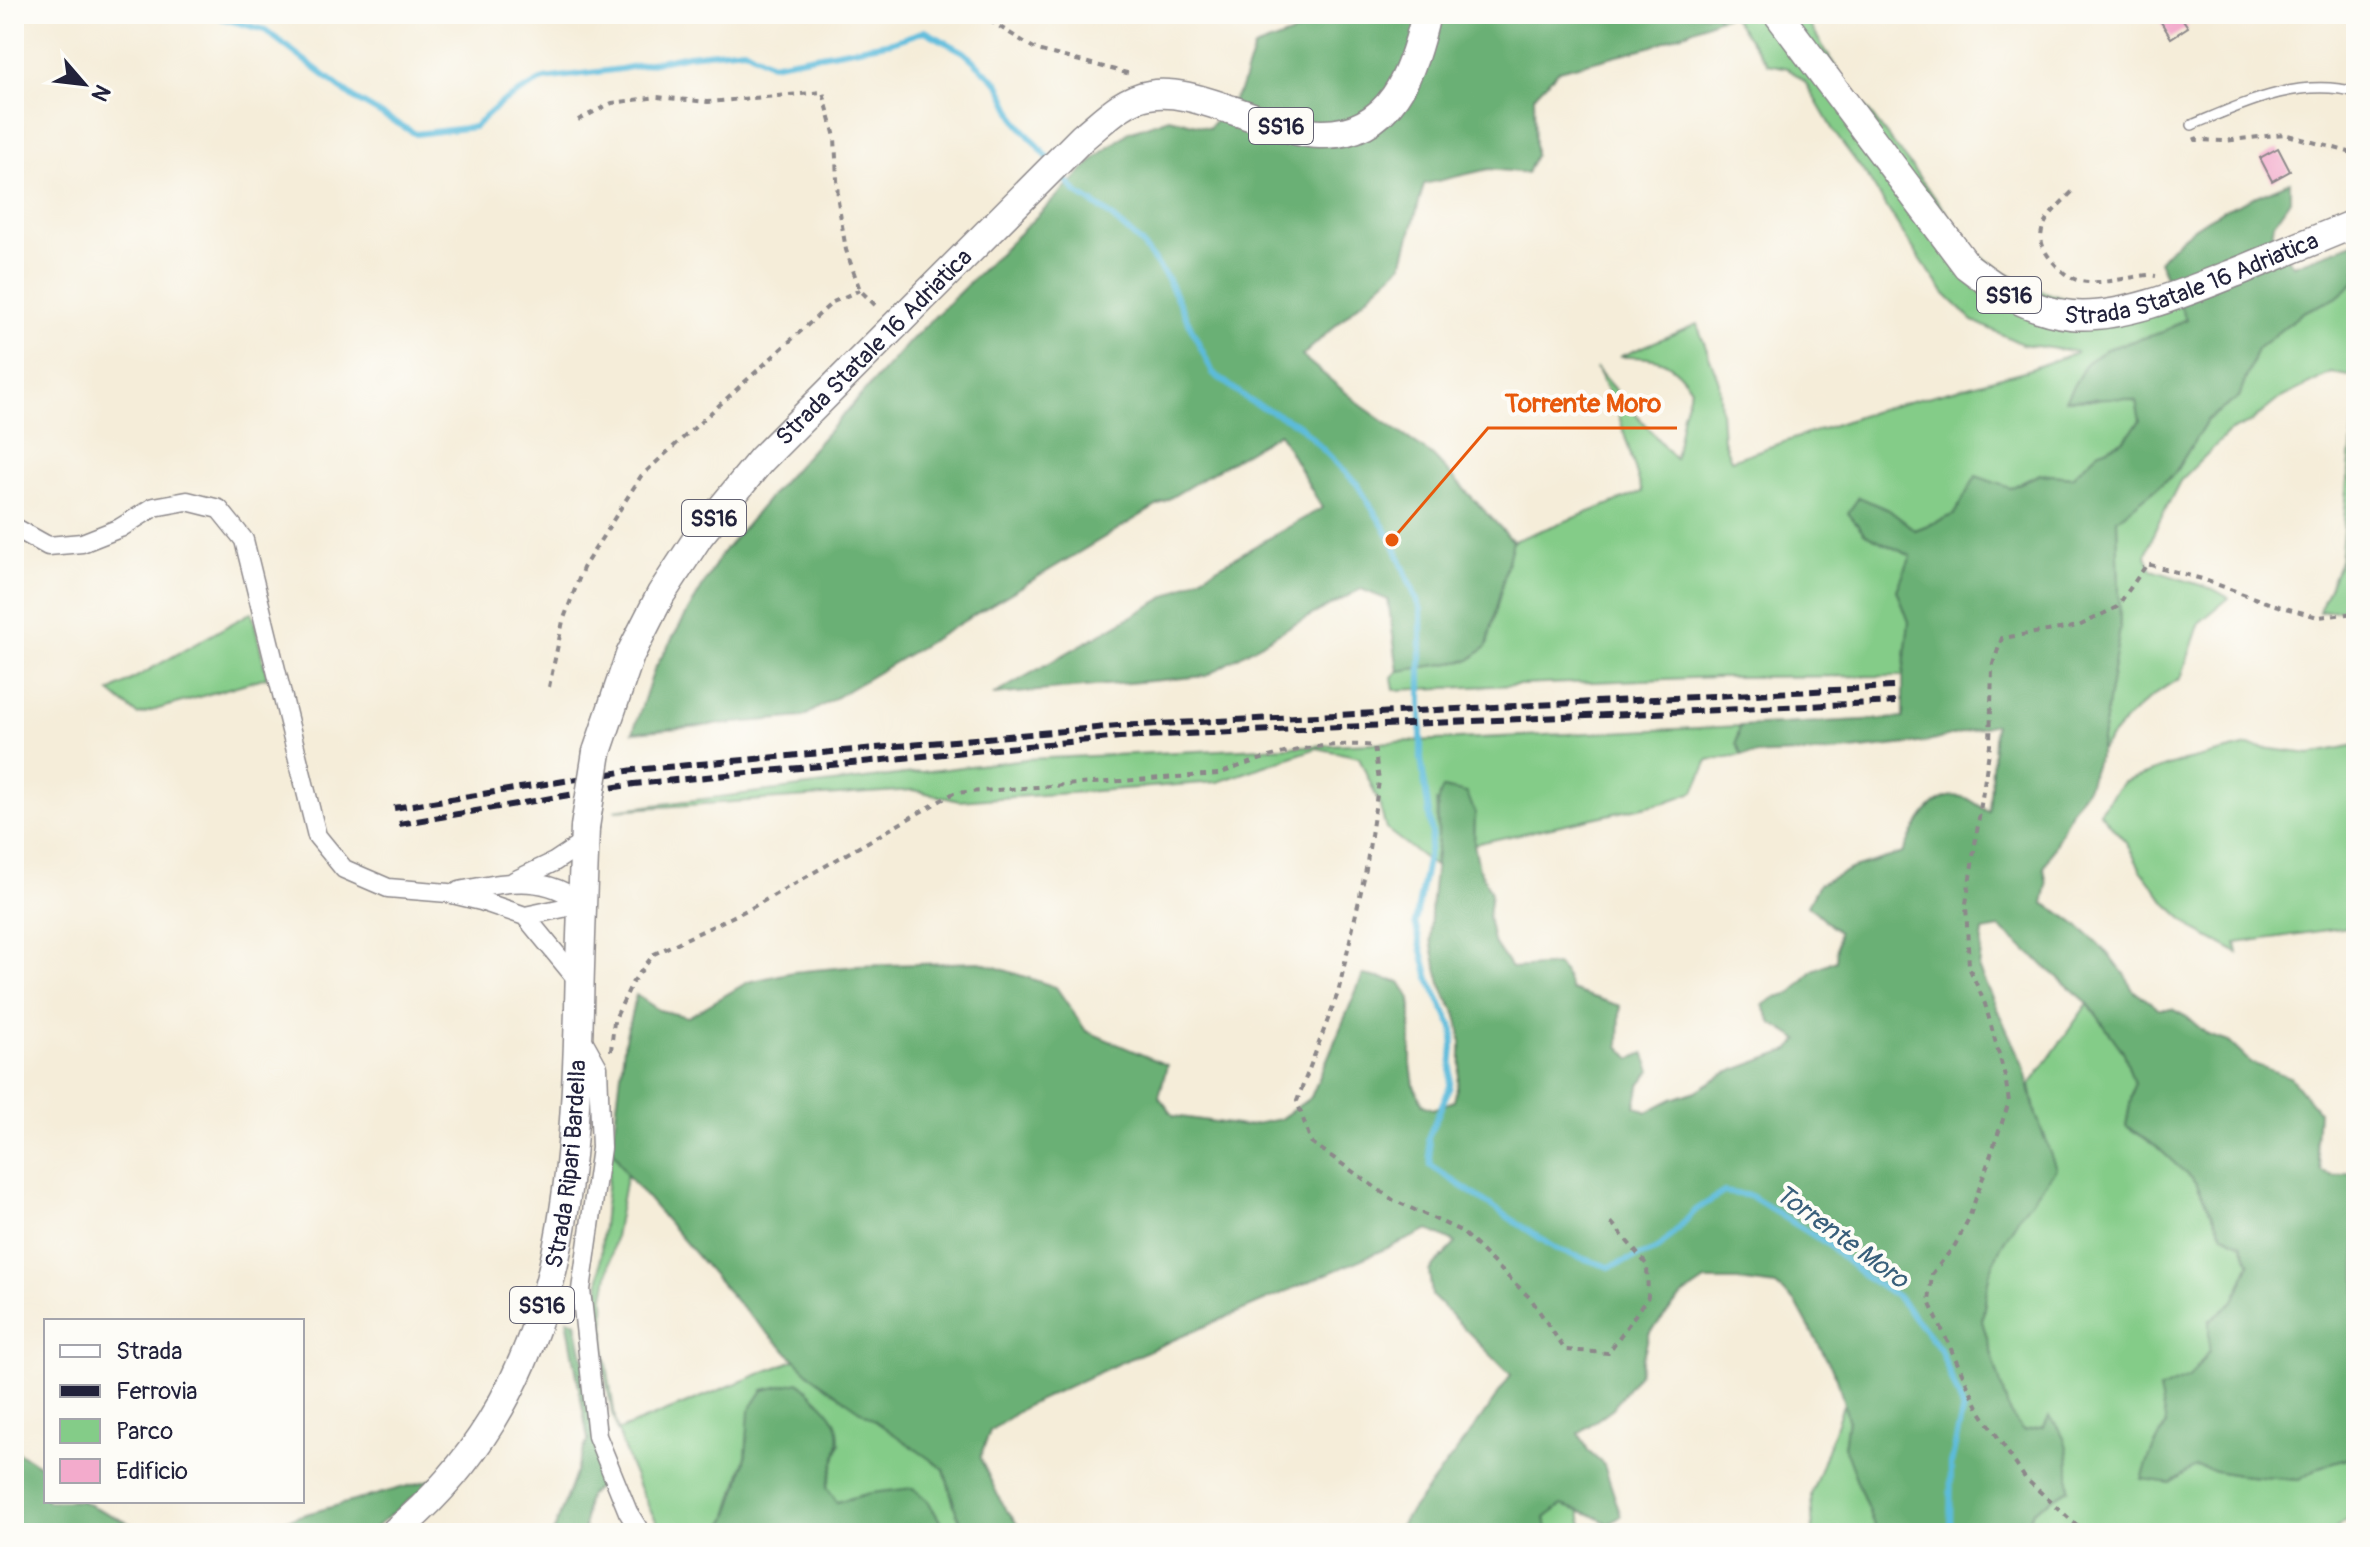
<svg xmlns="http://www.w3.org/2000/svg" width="2370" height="1547" font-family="Pangolin,sans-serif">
<rect width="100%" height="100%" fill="#fdfcf7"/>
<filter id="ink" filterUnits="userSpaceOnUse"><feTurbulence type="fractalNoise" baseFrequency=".0125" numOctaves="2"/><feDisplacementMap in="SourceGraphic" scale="16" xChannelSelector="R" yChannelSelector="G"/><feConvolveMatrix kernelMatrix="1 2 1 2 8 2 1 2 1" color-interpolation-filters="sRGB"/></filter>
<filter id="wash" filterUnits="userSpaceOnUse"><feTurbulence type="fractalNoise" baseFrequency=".006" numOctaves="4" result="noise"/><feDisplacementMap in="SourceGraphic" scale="32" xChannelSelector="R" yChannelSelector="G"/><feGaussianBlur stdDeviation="1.8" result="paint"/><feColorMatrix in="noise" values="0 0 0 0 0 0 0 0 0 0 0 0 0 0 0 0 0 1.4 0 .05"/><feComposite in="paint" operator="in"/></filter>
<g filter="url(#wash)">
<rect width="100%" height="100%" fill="#f5edd9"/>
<path fill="#84cc88" stroke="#537762" stroke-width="2" d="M 1718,14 L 1803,14 L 1842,77 L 1980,256 C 2043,301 2097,319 2169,279 L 2186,318 L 2163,332 L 2107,349 L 2087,362 L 2066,399 L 2094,400 L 2114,395 L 2136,401 L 2141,421 L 2123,441 L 2098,452 L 2072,477 L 2040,474 L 1954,515 L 1915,530 L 1889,510 L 1882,543 L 1912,556 L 1897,590 L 1909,622 L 1903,676 L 1715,677 L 1394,690 L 1392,677 L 1398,671 L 1470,660 L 1486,646 L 1513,541 L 1642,492 L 1617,410 L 1596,368 L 1675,459 L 1683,413 L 1691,389 C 1672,358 1654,356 1619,357 L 1697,324 L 1719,382 L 1723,440 L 1731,460 L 1878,410 L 2028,370 L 2077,352 L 2022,344 L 1973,321 L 1945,294 L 1906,238 L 1869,179 L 1834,132 L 1805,82 L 1788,68 L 1768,64 L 1731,15 L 1718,19 Z
M 2356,281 L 2356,377 L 2331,373 L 2279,399 L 2251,422 L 2229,432 L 2180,481 L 2155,530 L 2146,556 L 2152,570 L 2213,589 L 2229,598 L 2200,622 L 2181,678 C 2149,694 2121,723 2100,751 L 2120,628 L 2117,519 L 2174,474 L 2207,420 L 2239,397 L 2257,349 L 2303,312 L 2336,298 Z
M 2354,420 L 2356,608 L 2319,612 L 2340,561 Z
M 252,612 L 267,677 L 138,715 L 110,692 Z
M 1740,726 L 1736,743 L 1742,755 L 1708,760 L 1694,792 L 1666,802 L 1474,844 L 1475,813 L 1436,801 L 1438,837 L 1434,866 L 1386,829 L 1379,803 L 1359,757 L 1317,748 L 1218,782 L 959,801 L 914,790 L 614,810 L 1026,759 Z
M 2356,745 L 2356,926 L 2236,943 L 2238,953 L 2195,930 L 2167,904 L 2141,870 L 2126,842 L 2099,812 L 2123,782 L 2180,762 L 2248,746 L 2310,754 Z
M 2088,1003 L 2124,1053 L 2134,1083 L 2126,1126 L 2155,1145 L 2196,1183 L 2223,1234 L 2241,1243 L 2250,1263 L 2234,1301 L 2209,1321 L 2209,1351 L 2189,1378 L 2150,1455 L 2170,1483 L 2194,1467 L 2237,1475 L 2299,1480 L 2320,1467 L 2356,1456 L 2356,1512 L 2331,1533 L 2021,1533 L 2033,1511 L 2069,1488 L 2049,1418 L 2044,1427 L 2023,1432 L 2009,1412 L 1982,1321 L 1989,1275 L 1999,1250 L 2020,1215 L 2046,1139 L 2036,1115 L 2030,1085 Z
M 612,1148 L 627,1172 L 604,1296 L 605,1351 L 617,1431 L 797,1359 L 816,1379 L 944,1469 L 957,1515 L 969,1533 L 947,1533 L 928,1501 L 871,1493 L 837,1502 L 827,1488 L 840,1443 L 746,1456 L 727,1519 L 716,1533 L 663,1533 C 586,1403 593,1291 612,1148 Z
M 1844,1403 L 1848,1419 L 1844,1447 L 1877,1533 L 1813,1533 L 1811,1495 Z
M 1562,1505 L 1580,1511 L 1584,1533 L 1548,1533 L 1545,1518 Z"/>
<path fill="#6bb074" stroke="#466958" stroke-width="2" d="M 1332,14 L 1717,14 L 1718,19 L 1653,46 L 1559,70 L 1534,96 L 1535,155 L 1527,173 L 1489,169 L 1424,184 L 1402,265 L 1302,356 L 1362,406 L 1433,456 L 1513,541 L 1487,646 L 1470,660 L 1398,671 L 1388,600 L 1361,589 L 1289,627 L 1206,676 L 993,695 L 1322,508 L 1279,433 L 803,717 L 633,732 L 654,670 L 722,553 L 779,486 L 911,340 L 1098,156 L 1129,132 L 1169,118 L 1209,128 L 1240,91 L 1254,48 L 1325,22 Z
M 2290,182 L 2290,200 L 2274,223 L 2271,242 L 2293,265 L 2356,242 L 2356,281 L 2336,298 L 2303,312 L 2257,349 L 2239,397 L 2207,420 L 2174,474 L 2117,519 L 2120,628 L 2100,751 L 2088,786 L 2072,809 L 2044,868 L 2047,885 L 2043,903 C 2078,921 2104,946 2127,978 C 2130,982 2130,987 2133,990 C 2139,996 2150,1000 2158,1009 L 2172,1009 L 2187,1017 L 2208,1035 L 2229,1042 L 2251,1063 L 2290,1077 L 2318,1111 L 2316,1142 L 2321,1172 L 2334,1176 L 2356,1171 L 2356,1456 L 2320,1467 L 2299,1480 L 2237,1475 L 2195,1467 L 2170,1483 L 2142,1479 L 2150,1455 L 2166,1425 L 2159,1390 L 2189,1378 L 2209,1351 L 2209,1321 L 2234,1301 L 2250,1263 L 2241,1244 L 2223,1234 L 2196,1183 L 2155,1145 L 2126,1126 L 2134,1083 L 2124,1053 L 2088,1003 L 2000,928 L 1983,931 L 1979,970 L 2024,1067 L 2036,1115 L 2056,1169 L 2020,1215 L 1999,1250 L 1989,1275 L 1982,1321 L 2009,1412 L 2023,1431 L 2044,1427 L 2049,1417 C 2072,1440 2069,1458 2069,1489 L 2033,1511 L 2021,1533 L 1877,1533 L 1844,1447 L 1848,1419 L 1837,1378 L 1796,1303 L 1776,1286 L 1738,1281 L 1705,1281 L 1680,1298 L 1649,1334 L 1639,1373 L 1613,1408 L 1579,1433 L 1589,1452 L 1604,1465 L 1621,1516 L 1609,1524 L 1590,1514 L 1562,1505 L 1545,1518 L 1548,1533 L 1394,1533 L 1480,1420 L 1511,1375 L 1432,1296 L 1429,1271 L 1456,1243 L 1429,1230 L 1115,1365 L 1026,1406 L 990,1431 L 980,1458 L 1002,1504 L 1024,1533 L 969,1533 L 957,1515 L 944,1469 L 815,1379 L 741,1307 L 627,1175 L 612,1148 L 625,1039 L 636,995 L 659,1010 L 688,1017 L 748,982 L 793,972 L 857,966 L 980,962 L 1056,987 L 1086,1031 L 1167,1065 L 1159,1097 L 1174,1116 L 1244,1126 L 1280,1119 L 1311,1097 L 1363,975 L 1400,982 L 1411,999 L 1411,1064 L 1414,1086 L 1423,1105 L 1433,1109 L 1454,1101 C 1461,1073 1465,1044 1457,1016 C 1454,1008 1448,1002 1445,994 C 1439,980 1435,961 1432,946 C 1427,913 1437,870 1438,836 C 1439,817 1434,805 1443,788 L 1467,793 L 1475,813 L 1474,844 L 1479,868 L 1491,893 L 1488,917 L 1493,941 L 1511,968 L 1557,965 L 1564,972 L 1571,990 L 1620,1006 L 1619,1046 L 1631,1059 L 1644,1053 L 1651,1071 L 1640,1084 L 1635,1106 L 1647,1112 L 1672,1099 L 1696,1091 L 1724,1074 L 1789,1050 L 1799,1040 L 1772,1023 L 1763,1005 L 1776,997 L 1792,993 L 1813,970 L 1836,960 L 1838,932 L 1808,905 L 1819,884 L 1853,868 L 1903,853 C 1914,829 1932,787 1966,798 C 1974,801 1982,809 1989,812 L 1995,724 L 1928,742 L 1831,752 L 1742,755 L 1736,743 L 1740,726 L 1903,718 L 1903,676 L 1909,622 L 1897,590 L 1911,556 L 1865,534 L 1848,513 L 1859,497 L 1889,510 L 1915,530 L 1954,515 L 1976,476 L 2010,488 L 2040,474 L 2072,477 L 2098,452 L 2123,441 L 2140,421 L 2136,401 C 2111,395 2091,400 2065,400 L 2087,362 L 2107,349 L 2163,332 L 2186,319 L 2159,261 C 2197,215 2237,205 2290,182 Z
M 567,1319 L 576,1322 L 609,1481 C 580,1494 587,1506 584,1533 L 553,1533 L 588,1439 Z
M 799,1382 C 847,1426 845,1427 827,1487 L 837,1502 L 871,1493 L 913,1488 L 928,1501 L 947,1533 L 716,1533 L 727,1519 L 739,1485 L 746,1456 L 749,1411 L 763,1390 Z
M 14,1450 L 46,1469 L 46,1501 L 81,1501 L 150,1533 L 14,1533 Z
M 437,1478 L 368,1533 L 237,1533 Z"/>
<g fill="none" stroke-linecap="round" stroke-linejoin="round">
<path stroke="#5cbbdb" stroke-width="6" d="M 217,14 L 221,18 L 265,30 L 355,99 L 416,134 L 474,127 L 501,103 L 544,79 L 621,69 L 688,55 L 744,49 L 771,64 L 892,42 L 925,31 L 964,52 L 999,84 L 1017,122 L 1049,159
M 1058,171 L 1077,193 L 1105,211 L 1141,243 L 1167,278 L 1213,373 L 1250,401 L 1299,425 L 1357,484 L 1392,540 L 1421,610 L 1421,759 L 1432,835 L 1415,923 L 1429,979 L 1454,1030 L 1450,1086 L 1428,1138 L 1431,1166 L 1558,1250 L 1609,1267 L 1658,1249 L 1696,1210 L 1724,1192 L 1751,1196 L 1827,1244 L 1865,1277 L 1897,1296 L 1940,1349 L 1963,1408 L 1951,1464 L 1950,1533"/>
</g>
<g id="blocks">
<path fill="#f3abcc" d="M 2156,14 L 2179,14 L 2188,27 L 2171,38 Z
M 2278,148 L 2290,171 L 2272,181 L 2260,158 Z"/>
</g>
</g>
<g filter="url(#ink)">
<use href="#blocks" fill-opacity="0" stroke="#8c888a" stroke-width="2"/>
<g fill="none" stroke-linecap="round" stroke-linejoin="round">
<defs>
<path id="service" d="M 2192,125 C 2245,103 2298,77 2356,92"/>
<path id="minor" d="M 14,527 L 48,546 L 82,543 L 120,528 L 154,507 L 187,501 L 219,509 L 244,540 L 317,836 L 344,869 L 388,888 L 448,893 L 481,901 L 525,916 L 582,904
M 514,881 L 554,862 L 584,842
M 459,891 C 504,883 544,872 582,904
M 525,916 L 580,983
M 579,1033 L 598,1067 L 601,1148 L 581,1290 L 597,1436 L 628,1512 L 641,1533"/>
<g id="primary">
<path id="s1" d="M 1778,14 L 1967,266 C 1998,290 2030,311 2071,315 C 2123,320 2194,289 2242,270 C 2280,254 2318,239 2356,223"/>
<path id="s2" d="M 597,752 L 630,655 L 661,594 L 699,536 L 761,460 L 1083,137 C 1103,121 1123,99 1149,95 C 1176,90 1207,102 1232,110 C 1260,119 1291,133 1320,134 C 1392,136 1413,71 1426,14"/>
<path id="s3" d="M 394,1533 C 558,1397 574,1207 579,1009 C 580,948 583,887 585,827"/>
</g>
</defs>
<use href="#service" stroke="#8c888a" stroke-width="12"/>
<use href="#minor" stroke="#8c888a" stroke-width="21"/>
<use href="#primary" stroke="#8c888a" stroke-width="31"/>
<path stroke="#8c888a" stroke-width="4" stroke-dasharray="6 6" stroke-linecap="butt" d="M 979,14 L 1037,50 L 1131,74
M 578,120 L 612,103 L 657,97 L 708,102 L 823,92 L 835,137 L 838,201 L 846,250 L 860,290 L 878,308
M 2195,137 L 2196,140 L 2224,141 L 2284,134 L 2356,154
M 2072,192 C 2048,216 2026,234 2055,264 C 2062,272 2070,279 2081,281 C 2102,285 2128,277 2149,275 L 2156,276
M 549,687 L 563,621 L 583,568 L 641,476 L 833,302 L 860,290
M 611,1051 L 614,1021 L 632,983 L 654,954 L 753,907 L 954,793 L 1219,774 C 1267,755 1322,740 1374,746 L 1379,781 L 1366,869 L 1338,993 L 1297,1101 L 1311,1142 L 1393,1200 L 1461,1231 L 1531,1299 L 1565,1350 L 1608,1353 L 1648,1297 L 1647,1265 L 1611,1222
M 2088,1533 L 2073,1522 L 2025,1478 L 1979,1409 L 1929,1302 L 1932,1274 L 1955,1245 L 1969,1218 L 2009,1102 L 2005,1076 L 1985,1004 L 1969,967 L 1966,904 L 1990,745 L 1992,667 L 2002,638 L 2079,626 L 2117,607 L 2147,564 L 2202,579 L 2271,604 L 2318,617 L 2356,613"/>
<use href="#service" stroke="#fff" stroke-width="9"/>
<use href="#minor" stroke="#fff" stroke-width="18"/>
<use href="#primary" stroke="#fff" stroke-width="28"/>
<path stroke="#22223b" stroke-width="6" stroke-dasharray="12 6" stroke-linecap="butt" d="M 394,808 L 634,770 L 1118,726 L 1893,687
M 399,824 L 634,784 L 1120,737 L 1895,702"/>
<defs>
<path id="primary-bridge" d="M 585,827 L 597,752"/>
</defs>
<use href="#primary-bridge" stroke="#8c888a" stroke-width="31" stroke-linecap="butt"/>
<use href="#primary-bridge" stroke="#fff" stroke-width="28"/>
</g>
</g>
<g text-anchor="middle" stroke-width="8" stroke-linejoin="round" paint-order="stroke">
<g fill="#fdfcf7" stroke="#646373" stroke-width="2">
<rect x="1249" y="108" width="64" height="36" rx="6"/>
<rect x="1977" y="277" width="64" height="36" rx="6"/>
<rect x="682" y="500" width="64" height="36" rx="6"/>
<rect x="510" y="1287" width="64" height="36" rx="6"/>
</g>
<g font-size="22" font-weight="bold" fill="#22223b">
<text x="1281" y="134">SS16</text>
<text x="2009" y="303">SS16</text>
<text x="714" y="526">SS16</text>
<text x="542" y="1313">SS16</text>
</g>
<g font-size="24" fill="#22223b" stroke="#fdfcf7">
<text dy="8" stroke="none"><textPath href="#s1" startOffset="558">Strada Statale 16 Adriatica</textPath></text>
<text dy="8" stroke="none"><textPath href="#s2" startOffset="498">Strada Statale 16 Adriatica</textPath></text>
<text dy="8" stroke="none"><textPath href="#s3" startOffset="420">Strada Ripari Bardella</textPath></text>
</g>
<g font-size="26" font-style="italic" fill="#395f7b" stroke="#fdfcf7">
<text transform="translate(1842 1236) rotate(36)" y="9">Torrente Moro</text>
</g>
</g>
<path fill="none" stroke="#e8590c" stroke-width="3" d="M1392 540L1488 428H1677"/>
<circle fill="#e8590c" stroke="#fdfcf7" stroke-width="3" cx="1392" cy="540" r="8"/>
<g font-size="26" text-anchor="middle" font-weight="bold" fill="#e8590c" stroke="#fdfcf7" stroke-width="8" stroke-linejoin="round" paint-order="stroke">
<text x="1583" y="412">Torrente Moro</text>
</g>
<rect width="2370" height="1547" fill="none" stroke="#fdfcf7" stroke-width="48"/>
<rect x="44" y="1319" width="260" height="184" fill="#fdfcf7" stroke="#a5a5ac" stroke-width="2"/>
<rect x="60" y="1345" width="40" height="12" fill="#ffffff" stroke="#a5a5ac" stroke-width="2"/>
<text x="116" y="1359" font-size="24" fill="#22223b">Strada</text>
<rect x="60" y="1385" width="40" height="12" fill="#22223b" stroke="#a5a5ac" stroke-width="2"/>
<text x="116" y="1399" font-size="24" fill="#22223b">Ferrovia</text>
<rect x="60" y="1419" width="40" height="24" fill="#84cc88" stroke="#a5a5ac" stroke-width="2"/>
<text x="116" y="1439" font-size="24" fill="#22223b">Parco</text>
<rect x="60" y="1459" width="40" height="24" fill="#f3abcc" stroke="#a5a5ac" stroke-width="2"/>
<text x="116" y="1479" font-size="24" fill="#22223b">Edificio</text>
<g transform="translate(84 84) rotate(118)" stroke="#fdfcf7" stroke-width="6" paint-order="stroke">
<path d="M0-6L14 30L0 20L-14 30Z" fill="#22223b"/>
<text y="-12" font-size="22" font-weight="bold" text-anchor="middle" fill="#22223b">N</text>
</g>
</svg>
